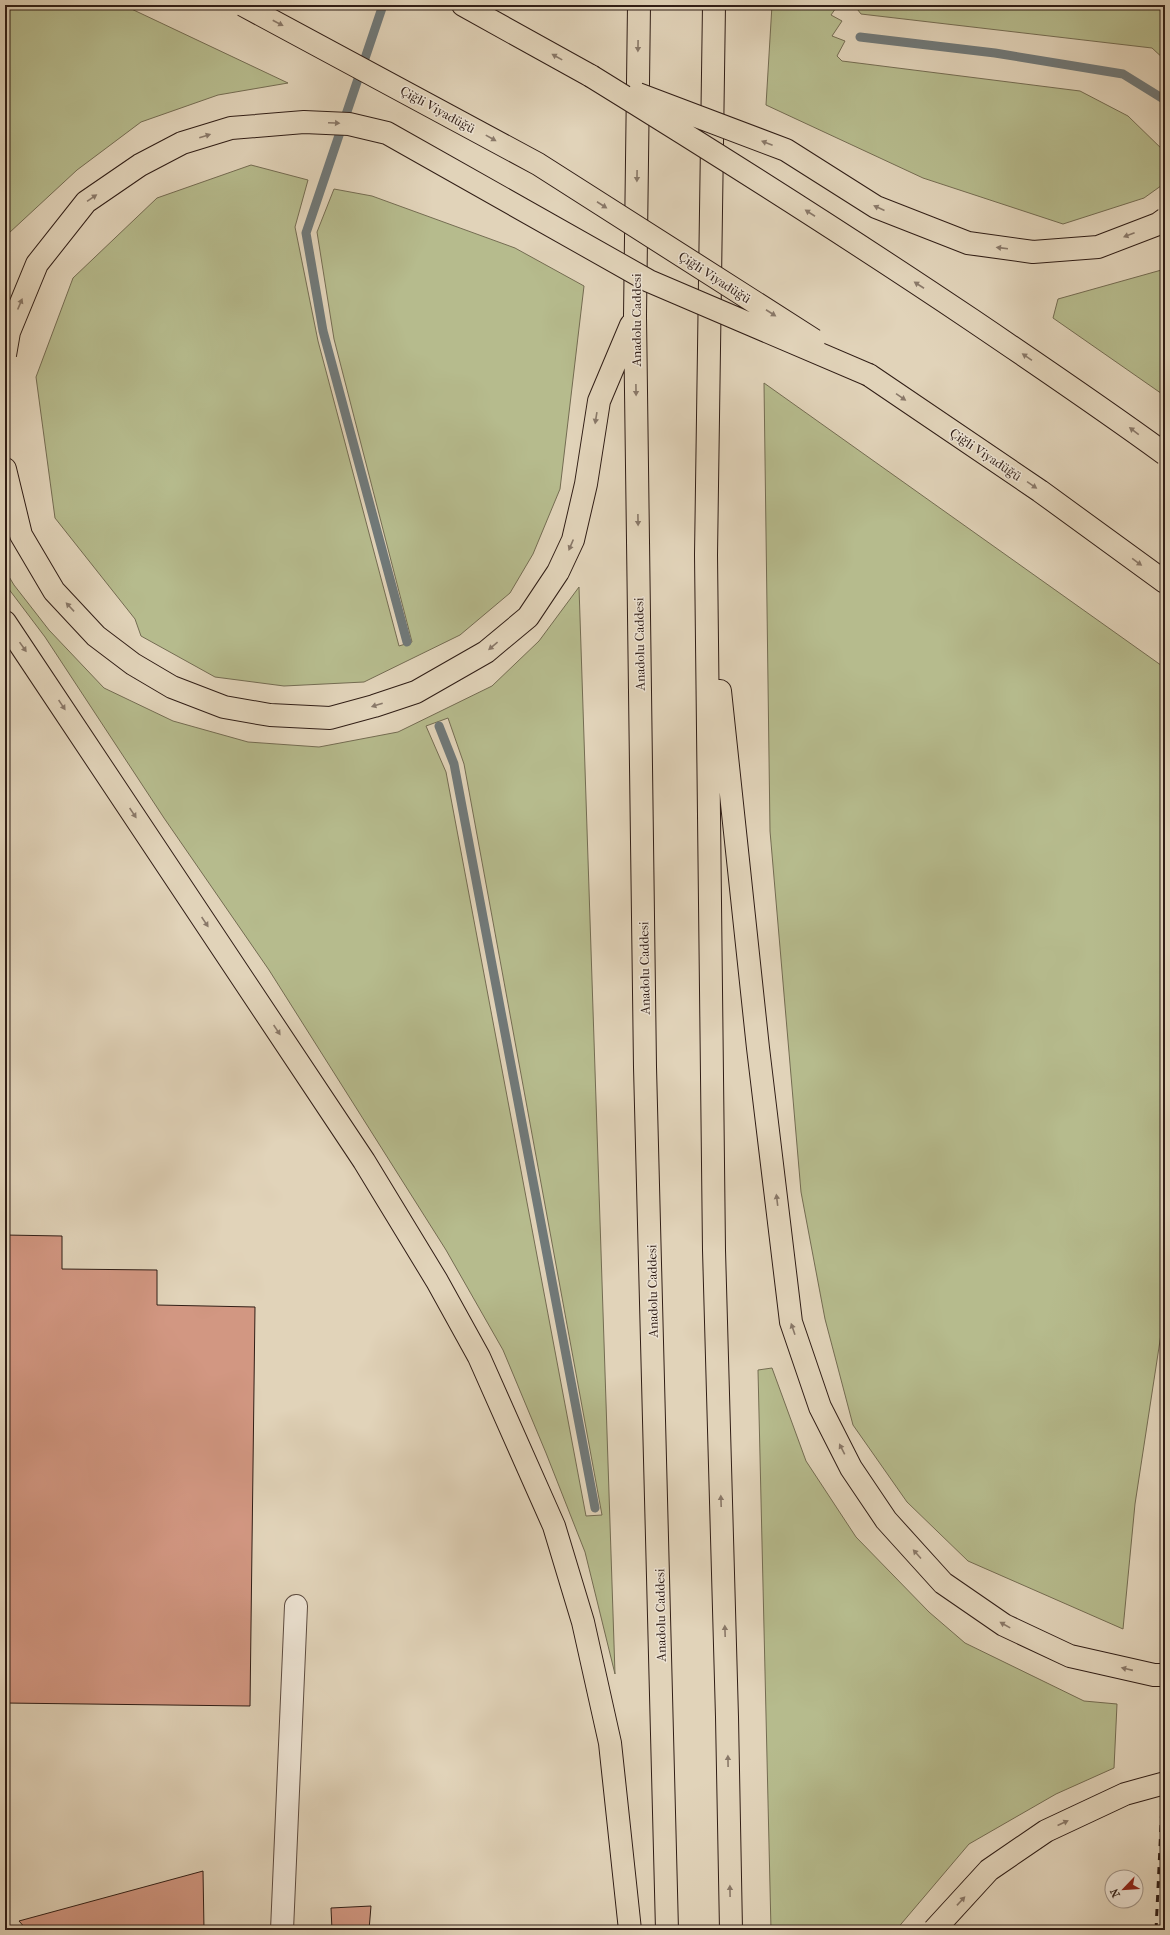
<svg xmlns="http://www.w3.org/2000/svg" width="1170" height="1935" font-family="'IM FELL French Canon',serif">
<rect width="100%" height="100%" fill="#e1d3b9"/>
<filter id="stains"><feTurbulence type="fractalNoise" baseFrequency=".005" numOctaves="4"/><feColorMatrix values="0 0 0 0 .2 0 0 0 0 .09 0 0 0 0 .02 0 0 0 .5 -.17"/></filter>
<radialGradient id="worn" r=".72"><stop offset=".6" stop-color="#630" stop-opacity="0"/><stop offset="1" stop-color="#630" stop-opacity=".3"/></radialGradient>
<path fill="#b6bb8d" stroke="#746c52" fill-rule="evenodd" d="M 5,5 L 123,5 L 288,83 L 218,95 L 141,122 L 77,170 L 9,233 L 5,243 Z
M 772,5 L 838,5 L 831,15 L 842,21 L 832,36 L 845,41 L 837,56 L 842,61 L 1080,91 L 1128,116 L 1165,152 L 1165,183 L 1144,198 L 1063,224 L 923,178 L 766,105 Z
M 854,5 L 1165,5 L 1165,60 L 1152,48 L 861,14 Z
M 251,165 L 308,180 L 295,227 L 318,341 L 399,646 L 412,642 L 334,339 L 317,232 L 334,189 L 372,196 L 515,248 L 584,286 L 560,489 L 533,554 L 510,593 L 460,635 L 364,682 L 284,686 L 215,677 L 141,636 L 135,619 L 55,518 L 36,377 L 73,278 L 157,198 Z
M 1165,269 L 1165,396 L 1053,318 L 1058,299 Z
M 764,383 L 1165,668 L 1165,1308 L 1135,1504 L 1123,1629 L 968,1561 L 907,1502 L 853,1425 L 825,1319 L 801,1192 L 770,831 Z
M 5,570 L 14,585 L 49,630 L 104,688 L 173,721 L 248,742 L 319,747 L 398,732 L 492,686 L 539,641 L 579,587 L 615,1674 L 585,1552 L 546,1453 L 503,1350 L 446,1250 L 269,970 L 164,818 L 45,637 L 5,584 ZM 448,718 L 464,764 L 602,1515 L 586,1516 L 446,772 L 426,726 Z
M 772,1368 L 806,1461 L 856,1537 L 929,1612 L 965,1643 L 1084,1701 L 1117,1704 L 1114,1768 L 1056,1794 L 969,1844 L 896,1930 L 771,1930 L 758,1370 Z"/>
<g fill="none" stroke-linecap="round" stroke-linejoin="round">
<path stroke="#707979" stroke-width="9" d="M 383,5 L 306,233 L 323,331 L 407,642
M 860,37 L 995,53 L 1123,74 L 1165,100
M 439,726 L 454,764 L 595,1508"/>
</g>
<path fill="#d29782" stroke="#311e16" d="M 5,1235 L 62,1236 L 62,1269 L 157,1270 L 157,1305 L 255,1307 L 250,1706 L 5,1703 Z
M 203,1871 L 204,1930 L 27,1930 L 19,1921 Z
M 371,1906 L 369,1930 L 332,1930 L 331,1908 Z
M 434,1927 L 434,1930 L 384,1930 Z"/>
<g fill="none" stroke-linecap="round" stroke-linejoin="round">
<defs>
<path id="street" d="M 282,1930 L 296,1606"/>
<path id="highway" d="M 463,5 L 591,76
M 639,5 L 635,316 L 645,1067 L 667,1930
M 714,5 L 706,555 L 714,1250 L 727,1717 L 731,1930
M 869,375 L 1040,491 L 1165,582
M 5,469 L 21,535 L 54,591 L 96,636 L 133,664 L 172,687 L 224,707 L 270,715 L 330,718 L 374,706 L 416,692 L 486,652 L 528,617 L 558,572 L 573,540 L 586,484 L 599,401 L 631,325
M 5,622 L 364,1161 L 437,1281 L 479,1357 L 554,1526 L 583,1622 L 610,1743 L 630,1930
M 720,691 L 758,1048 L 791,1322 L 820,1407 L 851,1468 L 886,1520 L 943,1583 L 1004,1625 L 1070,1656 L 1154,1675 L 1165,1675"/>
</defs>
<use href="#street" stroke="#5d4b3f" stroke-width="24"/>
<use href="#highway" stroke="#311e16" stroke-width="24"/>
<use href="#street" stroke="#ece2d2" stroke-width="22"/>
<use href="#highway" stroke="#e1d3b9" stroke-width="22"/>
<path stroke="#311e16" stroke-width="3" stroke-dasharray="7 7" stroke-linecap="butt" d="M 1156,1930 L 1165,1743"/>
<defs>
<path id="highway-bridge" d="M 243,5 L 538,164 L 814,340
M 591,76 C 719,155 847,236 972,320 C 1037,364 1102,408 1165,454
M 638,94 L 786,150 L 876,207 L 968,243 L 1033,252 L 1098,247 L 1158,224 L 1165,219
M 5,355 L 9,332 L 37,264 L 86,202 L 140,165 L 182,143 L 231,128 L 304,122 L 349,124 L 387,133 L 649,281 L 869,375
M 934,1930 L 989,1870 L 1046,1831 L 1125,1794 L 1165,1783"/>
</defs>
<use href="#highway-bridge" stroke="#311e16" stroke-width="24" stroke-linecap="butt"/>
<use href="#highway-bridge" stroke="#e1d3b9" stroke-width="22"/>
</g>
<defs><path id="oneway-solid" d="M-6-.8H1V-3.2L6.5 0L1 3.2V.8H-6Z"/></defs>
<g fill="#897868">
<use href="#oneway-solid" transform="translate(278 23) rotate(28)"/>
<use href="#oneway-solid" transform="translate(638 46) rotate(91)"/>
<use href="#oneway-solid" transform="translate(557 57) rotate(-151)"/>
<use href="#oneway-solid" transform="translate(334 123) rotate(3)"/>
<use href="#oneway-solid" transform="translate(205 136) rotate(-17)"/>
<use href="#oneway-solid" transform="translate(491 138) rotate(29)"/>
<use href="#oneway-solid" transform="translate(767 143) rotate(-159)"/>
<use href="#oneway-solid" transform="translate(637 176) rotate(91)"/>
<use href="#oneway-solid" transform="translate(92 198) rotate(-34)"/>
<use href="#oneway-solid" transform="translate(602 205) rotate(33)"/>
<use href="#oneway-solid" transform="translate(879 208) rotate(-156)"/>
<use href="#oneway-solid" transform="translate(810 213) rotate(-147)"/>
<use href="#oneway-solid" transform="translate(1129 235) rotate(159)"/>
<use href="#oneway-solid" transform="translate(1002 248) rotate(-173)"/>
<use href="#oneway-solid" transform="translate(919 285) rotate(-147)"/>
<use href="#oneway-solid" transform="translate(20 304) rotate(-67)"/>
<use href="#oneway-solid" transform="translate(771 313) rotate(33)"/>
<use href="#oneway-solid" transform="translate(1027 357) rotate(-146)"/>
<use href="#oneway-solid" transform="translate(636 390) rotate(89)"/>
<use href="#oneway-solid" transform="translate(901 397) rotate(34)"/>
<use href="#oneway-solid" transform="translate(596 418) rotate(99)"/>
<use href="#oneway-solid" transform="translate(1134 431) rotate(-143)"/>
<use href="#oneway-solid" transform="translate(1032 485) rotate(34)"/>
<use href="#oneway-solid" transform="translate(638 520) rotate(89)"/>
<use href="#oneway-solid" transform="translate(571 545) rotate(113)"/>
<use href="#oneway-solid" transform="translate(1137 562) rotate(36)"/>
<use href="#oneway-solid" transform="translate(70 607) rotate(-133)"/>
<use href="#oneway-solid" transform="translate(493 646) rotate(140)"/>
<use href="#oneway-solid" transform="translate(23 647) rotate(55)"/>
<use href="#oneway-solid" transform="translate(62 705) rotate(56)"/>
<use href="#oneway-solid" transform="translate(377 705) rotate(162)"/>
<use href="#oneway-solid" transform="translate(133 813) rotate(56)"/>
<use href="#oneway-solid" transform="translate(205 922) rotate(56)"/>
<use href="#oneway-solid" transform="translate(277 1030) rotate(56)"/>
<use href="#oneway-solid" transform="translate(777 1200) rotate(-97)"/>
<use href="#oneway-solid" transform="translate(793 1329) rotate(-109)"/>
<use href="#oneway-solid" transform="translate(842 1449) rotate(-117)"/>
<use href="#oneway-solid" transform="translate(721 1501) rotate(-92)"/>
<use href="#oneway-solid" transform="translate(917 1554) rotate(-132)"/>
<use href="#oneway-solid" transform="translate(1005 1625) rotate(-151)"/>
<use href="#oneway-solid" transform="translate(725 1631) rotate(-92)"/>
<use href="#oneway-solid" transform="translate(1127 1669) rotate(-167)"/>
<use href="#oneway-solid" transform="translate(728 1761) rotate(-91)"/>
<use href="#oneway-solid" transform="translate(1063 1823) rotate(-25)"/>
<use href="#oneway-solid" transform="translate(730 1891) rotate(-91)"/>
<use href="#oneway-solid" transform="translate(961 1901) rotate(-47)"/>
</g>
<g text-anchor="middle" stroke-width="3" stroke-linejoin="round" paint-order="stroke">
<g font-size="13" fill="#311e16" stroke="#ece2d2">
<text transform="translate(438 109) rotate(29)" y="5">Çiğli Viyadüğü</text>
<text transform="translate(715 277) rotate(33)" y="5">Çiğli Viyadüğü</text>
<text transform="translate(636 320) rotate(-90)" y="5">Anadolu Caddesi</text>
<text transform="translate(986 454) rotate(34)" y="5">Çiğli Viyadüğü</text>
<text transform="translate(639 644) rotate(-91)" y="5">Anadolu Caddesi</text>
<text transform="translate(644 968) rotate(-91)" y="5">Anadolu Caddesi</text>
<text transform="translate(652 1291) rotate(-91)" y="5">Anadolu Caddesi</text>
<text transform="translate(660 1615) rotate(-91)" y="5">Anadolu Caddesi</text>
</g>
</g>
<rect width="1170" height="1935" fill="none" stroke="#e1d3b9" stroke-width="20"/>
<rect x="6" y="6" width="1158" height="1923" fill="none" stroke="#311e16" stroke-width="2"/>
<rect x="10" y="10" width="1150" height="1915" fill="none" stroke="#311e16"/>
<g transform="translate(1124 1889) rotate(245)"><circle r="19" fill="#ece2d2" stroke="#a19487"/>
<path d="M0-3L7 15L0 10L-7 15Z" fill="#8f2418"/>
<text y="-6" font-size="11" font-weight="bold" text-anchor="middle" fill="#311e16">N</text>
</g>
<rect width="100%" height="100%" filter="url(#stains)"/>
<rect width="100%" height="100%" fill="url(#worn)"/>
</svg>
